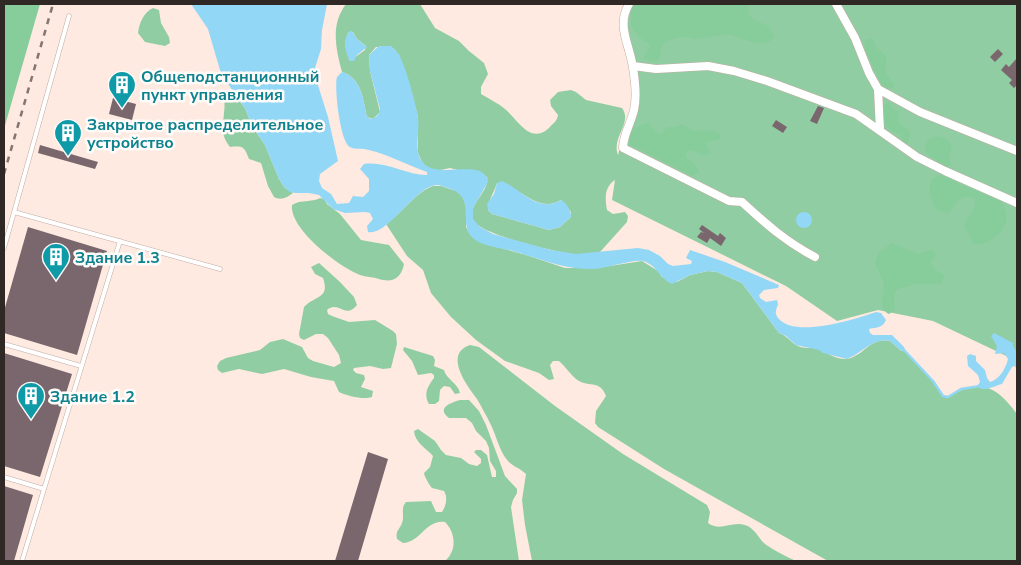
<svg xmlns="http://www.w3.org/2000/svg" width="1021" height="565" font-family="'Nunito Sans',sans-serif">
<rect width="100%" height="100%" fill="#feeae1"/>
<path fill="#91cda2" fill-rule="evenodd" d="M 346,4 L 420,4 L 435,28 L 459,41 L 469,51 L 484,63 L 488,74 L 481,87 L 481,94 C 489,99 498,103 505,109 C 518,120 530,145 549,128 C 553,123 557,122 558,115 L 551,106 L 550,100 L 558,92 L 571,90 L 576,92 L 586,100 L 622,108 C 633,123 611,137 618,155 L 632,104 L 630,65 L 621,21 L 628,4 L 1017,4 L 1017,361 L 933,321 L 878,310 L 837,321 L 786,286 L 612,200 L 615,180 C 604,187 605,199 607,210 L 613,214 L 625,212 L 628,216 L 627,222 L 600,252 C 592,254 582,255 573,254 C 557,252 478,234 473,220 C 467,204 490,192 487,177 L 450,168 L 436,171 L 429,169 L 422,162 L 418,153 L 418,117 L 412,94 L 399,55 L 393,48 L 376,47 L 369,55 L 370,71 L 380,112 L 373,119 L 367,117 C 363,100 362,78 342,72 C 336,49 330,25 346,4 ZM 349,32 L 353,32 L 356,38 L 366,46 L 365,50 L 350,61 C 346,52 343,40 349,32 ZM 497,183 C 501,184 506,184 509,186 C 526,194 541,212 561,200 L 571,212 L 571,217 L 560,227 L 549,230 L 492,214 L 488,210 C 488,200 494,193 497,183 Z
M 153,8 L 159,10 L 161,23 L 169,37 L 170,43 L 165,46 L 145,42 L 138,33 C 139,23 144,12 153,8 Z
M 230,93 L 233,93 L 245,108 L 252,126 L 265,145 L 279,179 L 285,188 L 293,193 C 288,197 281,201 274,197 L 268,186 L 261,163 L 249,159 C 244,146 243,146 230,147 C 220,134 223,127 224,113 C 225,107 224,102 225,96 Z
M 433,186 L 441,186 L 456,191 L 463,197 L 466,207 L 466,227 L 470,234 L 486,244 L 526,255 L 565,268 L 597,268 L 642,261 L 658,271 L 662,277 L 677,282 L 690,275 L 708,271 L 717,272 L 742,283 L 779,333 C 788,336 791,343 798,346 C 804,349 811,347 818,349 C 827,353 840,362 851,358 C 867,352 870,338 890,341 L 900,350 L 906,352 L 913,359 L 933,381 L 943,396 L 948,397 C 980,378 996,385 1017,414 L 1017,561 L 828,561 L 664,469 L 598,427 L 595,423 L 596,411 L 606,396 C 600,380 590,387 579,381 C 573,378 565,366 559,361 L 553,361 L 550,365 L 554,379 L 549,380 L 539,373 L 505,361 L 476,340 L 451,317 L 431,293 L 423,270 L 407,256 L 386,224 C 401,214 417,191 433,186 Z
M 320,198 L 324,199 L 327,204 L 340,214 L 361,240 L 389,245 L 404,264 C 401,279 392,283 379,279 C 373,277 366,277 360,275 C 339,267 289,229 292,205 C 301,199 311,203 320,198 Z
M 319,263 L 340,282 L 354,297 L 357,305 C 345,320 339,300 327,310 L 328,314 L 332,316 L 349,322 L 375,320 L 393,331 L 396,334 L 397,344 L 391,368 L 383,369 L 370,366 L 354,368 L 353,370 L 356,373 L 364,375 L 365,379 L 361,387 L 373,391 L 372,397 C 363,400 348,396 339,392 L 334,381 L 311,377 L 284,369 L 262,374 L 239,369 L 222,373 L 218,370 L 217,366 L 220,361 L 226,358 L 260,350 L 270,342 L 283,339 L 302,347 L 308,358 L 313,361 L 334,367 L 341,363 L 339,355 L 328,338 L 323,334 L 316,334 L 304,340 L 300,338 L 299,334 L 304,307 C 316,295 330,299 323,278 L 315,274 L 311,267 Z
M 470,345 L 479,347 L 555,406 L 623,454 L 707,505 L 710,512 L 708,523 C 720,532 731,521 745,525 C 755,528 758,538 765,544 C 775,551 785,556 796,561 L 532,561 L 525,525 L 522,500 L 526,474 C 520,468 512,466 508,461 C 499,451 496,434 490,423 C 486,415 481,406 477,399 C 467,386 443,354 470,345 Z
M 404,347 L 433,356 L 435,360 L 434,366 L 444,370 C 446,379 458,383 460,393 L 455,394 L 450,387 L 444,386 L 440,390 L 439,401 L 435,404 L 429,404 C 423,394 428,386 434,378 L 434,375 L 431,373 L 418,375 L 412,361 L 403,350 Z
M 460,400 L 469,400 L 479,411 L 486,425 L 505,476 L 517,489 L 517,493 L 513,500 L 511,507 L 519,561 L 445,561 C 457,551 456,533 445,522 C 426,519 421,542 403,543 L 397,539 C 395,531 400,529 402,523 C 405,515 400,509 406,502 L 431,501 L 436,512 L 442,512 C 446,506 448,498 444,491 L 432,488 C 430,486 424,476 424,473 L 430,467 L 433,456 C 426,448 415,443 414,431 L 418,429 L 435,441 L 441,450 L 446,455 L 461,458 L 469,464 L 477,466 L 481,463 L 481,459 L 474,452 L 476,450 L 481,450 L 487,455 L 492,477 L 496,477 L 496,471 L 490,461 L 489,448 L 486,441 L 476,431 L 472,423 L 466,418 L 449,418 C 436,408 450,403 460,400 Z"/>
<path fill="#87cd9b" d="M 4,4 L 40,4 L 4,129 Z
M 634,4 L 748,4 L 749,15 L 756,21 L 769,26 L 774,37 C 764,51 744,38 731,35 C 720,33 708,39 696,39 C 691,38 686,36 681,37 C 675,38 667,40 663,45 C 660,48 661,55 659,59 L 653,62 L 644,59 L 644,55 L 650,47 L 649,44 L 639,37 L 631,27 L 631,12 Z
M 868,38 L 873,39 L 876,47 L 884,54 L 887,59 L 885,72 L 894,85 L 892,88 L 886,90 L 883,88 L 865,50 L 864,42 Z
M 889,102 L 893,109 L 899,111 L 899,123 C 911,132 912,128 908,144 L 903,144 L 901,135 C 897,133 892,132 889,129 C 883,124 883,111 885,104 Z
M 648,123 L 658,134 L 662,133 L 667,127 L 676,127 L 682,124 L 694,131 L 711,130 L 719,133 L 721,139 L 707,142 L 706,144 L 710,152 L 705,156 L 691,150 L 687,151 L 686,157 L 697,167 L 699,172 L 692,176 L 630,145 C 627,132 637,126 648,123 Z
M 937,136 L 946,138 L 952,147 L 949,156 L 951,165 L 947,168 L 926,153 L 925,147 L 928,140 Z
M 939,175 L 947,177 L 959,184 L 1001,201 C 1012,216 1006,230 992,239 C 985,243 980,246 972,243 L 969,233 L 964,227 C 966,216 978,210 974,198 L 968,197 L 959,199 L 949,213 L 938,211 C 931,202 927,190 932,179 Z
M 891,243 L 918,254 L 929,250 L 934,251 L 936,256 L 931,262 C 932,269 937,271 943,274 L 944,278 L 940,284 L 915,284 L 896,290 L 894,295 L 895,310 L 889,314 C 878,309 883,297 884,288 C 885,278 876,271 875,261 L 878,254 Z"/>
<path fill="#92d7f6" d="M 191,4 L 327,4 L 322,30 L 321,49 L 315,68 L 316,79 L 328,117 L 338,161 L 320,174 L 319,181 L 322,188 L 331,194 L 337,204 L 349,203 L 353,196 L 363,197 L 369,191 L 369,179 L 360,169 L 364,164 C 386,161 406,175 427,175 L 427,172 C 407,165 389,155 369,150 C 363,148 355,150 350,147 C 340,142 334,87 337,77 L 342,72 C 362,78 363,100 367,117 L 371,119 C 376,118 380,114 380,109 L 370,71 L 369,55 L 379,46 L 391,46 C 394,49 397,51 399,55 C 406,67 416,104 418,118 C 420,131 414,149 421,160 C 434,183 484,155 488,182 L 473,208 L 473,219 L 480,227 L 493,234 L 551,250 L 576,254 L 638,248 L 649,250 L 660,256 L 668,264 L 673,266 L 691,264 L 692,261 L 686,258 L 690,250 L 725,262 L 779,285 L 778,288 L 764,290 L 759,295 L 760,298 L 766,302 L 777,300 L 778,304 C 778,306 776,308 776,311 C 775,314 777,316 778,318 C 795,339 855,319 876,312 L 881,313 L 886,320 C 883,328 877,327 869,329 L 870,333 L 873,335 L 892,335 L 904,347 L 906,352 L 900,350 L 890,341 C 871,338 863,353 847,359 L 823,353 L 819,350 L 796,345 L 786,336 L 779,333 L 742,283 L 717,272 L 708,271 L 690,275 L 672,284 C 660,279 657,265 643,261 C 633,259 607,268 594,269 C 565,270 541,259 513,251 C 501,248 488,247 477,241 C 455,229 477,200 453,190 C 448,188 443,186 438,185 C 416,184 389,236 368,232 L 367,226 L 373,219 L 370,213 L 365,212 L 345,213 L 333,209 L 319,195 L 309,193 L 295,193 L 290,192 L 285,188 L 279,179 L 265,145 L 252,126 L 245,108 L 235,95 L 220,70 L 208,29 Z
M 350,31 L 352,31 L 356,38 L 367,47 L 357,55 L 354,61 L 350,61 C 345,51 342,40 350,31 Z
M 502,181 C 521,189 537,214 561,200 C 566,202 572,212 571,217 L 560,227 L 549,230 L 492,214 L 488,210 L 487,204 L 494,194 L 497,183 Z
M796 220a8 8 0 1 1 16 0a8 8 0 1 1-16 0Z
M 994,333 L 1013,343 L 1013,346 L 1017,352 L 1017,370 L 1015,366 L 1012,367 L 1002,384 C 994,386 983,393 977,386 L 980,382 L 978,375 L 968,366 L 967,356 L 970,354 L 976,356 L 976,361 L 985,370 L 987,378 L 990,382 C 999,380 1006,368 1008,359 L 1004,353 L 995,354 L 997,346 L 991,336 Z"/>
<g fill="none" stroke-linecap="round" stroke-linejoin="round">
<path stroke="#92d7f6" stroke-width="2.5" d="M 904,350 L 933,381 L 943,396 L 948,397 L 961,389 L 980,386"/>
</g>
<path fill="#79676d" d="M 998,49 L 1003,54 L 995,62 L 990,57 Z
M 1017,58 L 1017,85 L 1014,88 L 1009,83 L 1012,80 L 1001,70 L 1006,64 L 1009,67 Z
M 113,98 L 136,104 L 132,120 L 109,114 Z
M 818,106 L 824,108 L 817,124 L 810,121 Z
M 776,120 L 787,127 L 783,133 L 772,126 Z
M 40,145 L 98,162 L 95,169 L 38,153 Z
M 702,225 L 718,236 L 720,233 L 726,238 L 721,246 L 710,238 L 707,243 L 697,237 L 701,232 L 704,233 L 699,229 Z
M 28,227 L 107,251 L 77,355 L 4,333 L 4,311 Z
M 4,353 L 72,374 L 40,477 L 4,466 Z
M 368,452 L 388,459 L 358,561 L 335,561 Z
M 4,486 L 33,495 L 14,561 L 4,561 Z"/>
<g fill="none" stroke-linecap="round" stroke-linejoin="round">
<defs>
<path id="lane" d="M 14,212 L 220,269
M 4,248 L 69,16
M 4,344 L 81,366
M 4,477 L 44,489
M 22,561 L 120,241"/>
<path id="street" d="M 629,4 C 616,26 630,45 633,68 C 635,80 637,98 634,110 C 631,123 623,135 623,148 L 729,201 L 742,202 C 766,224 786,242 815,257
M 836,4 L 855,38 L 869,73 L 878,89 L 920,112 L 1017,151
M 633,66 L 656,69 L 708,66 L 734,71 L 767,81 L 856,114 L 917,157 L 945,171 L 1017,203
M 878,89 L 880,130"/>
</defs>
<use href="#lane" stroke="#c1aea5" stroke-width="5"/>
<use href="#street" stroke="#c1aea5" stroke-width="9"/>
<use href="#lane" stroke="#fff" stroke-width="4"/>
<use href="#street" stroke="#fff" stroke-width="8"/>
<path stroke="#837670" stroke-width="2.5" stroke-dasharray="6 6" stroke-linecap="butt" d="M 4,174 L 53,4"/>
</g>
<defs>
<symbol id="building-pin" viewBox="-11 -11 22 30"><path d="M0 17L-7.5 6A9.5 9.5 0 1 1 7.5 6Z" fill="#0f9aa8" stroke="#fffbf9"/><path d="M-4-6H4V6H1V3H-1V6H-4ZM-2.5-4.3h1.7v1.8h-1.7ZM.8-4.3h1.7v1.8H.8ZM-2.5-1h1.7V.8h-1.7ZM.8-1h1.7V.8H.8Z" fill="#fff"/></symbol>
</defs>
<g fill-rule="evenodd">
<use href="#building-pin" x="106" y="69" width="32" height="43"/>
<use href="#building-pin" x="52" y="117" width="32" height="43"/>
<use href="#building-pin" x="40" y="241" width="32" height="43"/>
<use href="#building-pin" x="15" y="380" width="32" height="43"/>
</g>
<g text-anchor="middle" stroke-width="5" stroke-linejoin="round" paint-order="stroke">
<g font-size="16" font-weight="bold" fill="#0d838f" stroke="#fffbf9" text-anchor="start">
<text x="141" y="82">Общеподстанционный<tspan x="141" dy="18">пункт управления</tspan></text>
<text x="87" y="130">Закрытое распределительное<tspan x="87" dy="18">устройство</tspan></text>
<text x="75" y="263">Здание 1.3</text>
<text x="50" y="402">Здание 1.2</text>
</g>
</g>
<rect width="1021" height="565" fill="none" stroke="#302825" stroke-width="10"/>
</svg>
